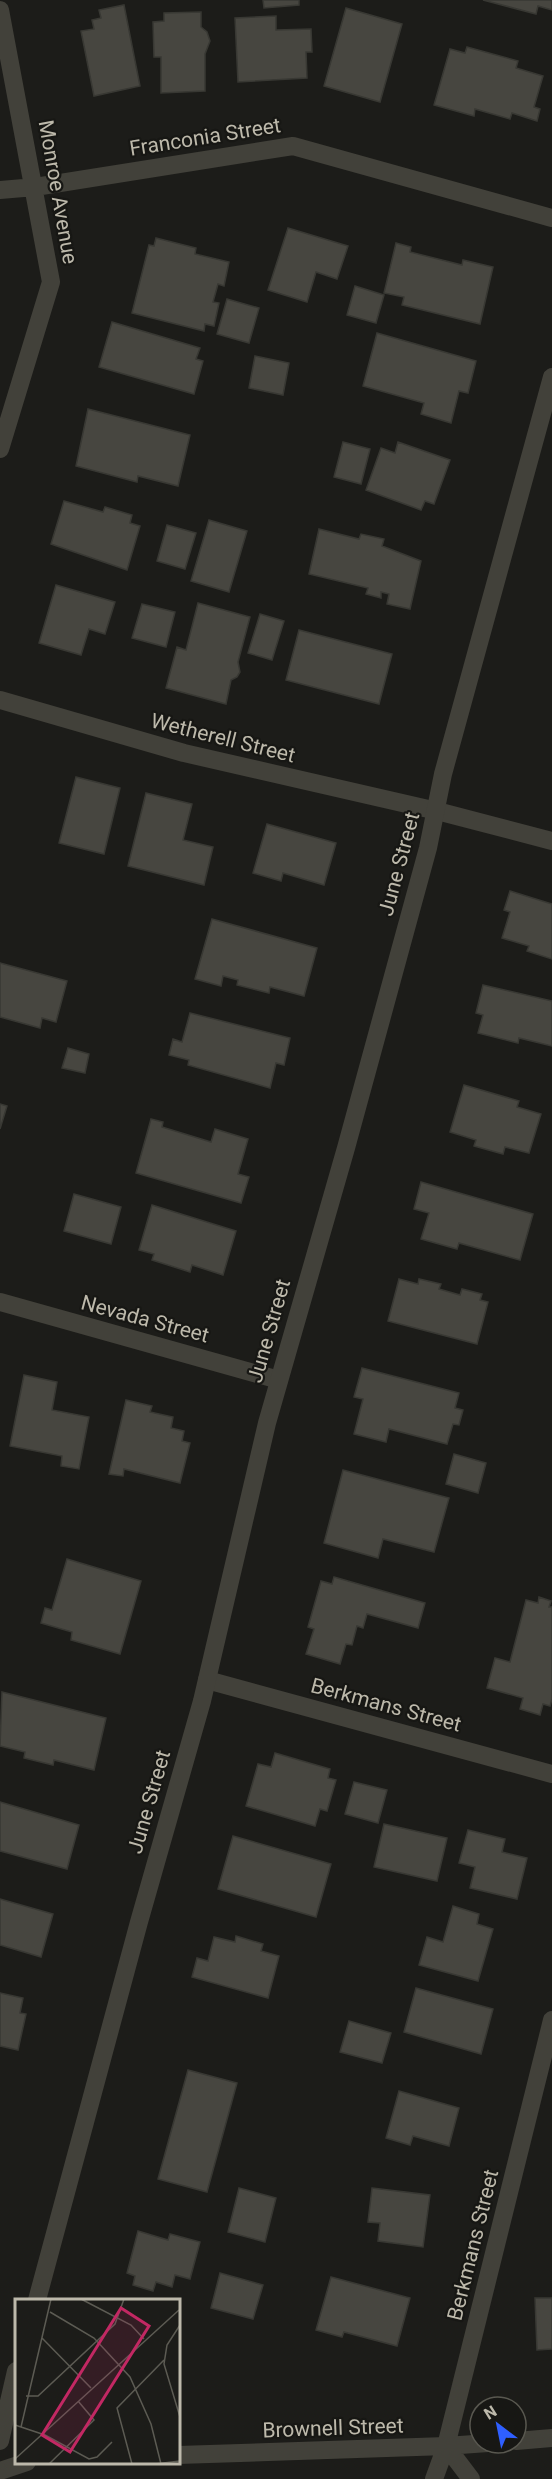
<svg xmlns="http://www.w3.org/2000/svg" width="552" height="2479" font-family="Roboto,sans-serif">
<rect width="100%" height="100%" fill="#1c1c19"/>
<path fill="#474640" stroke="#383833" stroke-width="1.5" d="M 263,0 L 299,0 L 299,5 L 264,8 Z
M 483,0 L 552,0 L 552,10 L 538,6 L 536,14 Z
M 124,5 L 140,86 L 94,96 L 81,31 L 94,29 L 92,20 L 101,18 L 99,10 Z
M 346,8 L 402,24 L 380,102 L 324,86 Z
M 201,12 L 201,27 L 207,32 L 210,41 L 205,54 L 205,91 L 161,93 L 161,57 L 154,57 L 153,22 L 164,21 L 164,13 Z
M 276,16 L 276,30 L 311,29 L 312,52 L 306,52 L 307,78 L 238,82 L 235,18 Z
M 467,47 L 518,61 L 516,68 L 543,76 L 534,107 L 540,109 L 537,121 L 512,113 L 510,119 L 475,109 L 474,116 L 434,105 L 450,49 L 465,53 Z
M 288,228 L 348,246 L 337,279 L 316,272 L 307,302 L 268,290 Z
M 156,238 L 196,248 L 195,254 L 229,262 L 224,286 L 218,284 L 213,302 L 219,303 L 214,326 L 205,324 L 204,331 L 132,313 L 149,245 L 154,246 Z
M 396,243 L 411,247 L 410,252 L 462,265 L 463,260 L 493,267 L 480,324 L 402,305 L 404,297 L 384,293 Z
M 355,286 L 384,295 L 376,323 L 347,315 Z
M 227,299 L 259,308 L 249,343 L 217,334 Z
M 112,322 L 200,348 L 196,359 L 203,361 L 194,394 L 99,367 Z
M 377,333 L 476,361 L 468,393 L 459,391 L 451,423 L 421,414 L 424,403 L 363,386 Z
M 255,356 L 289,363 L 283,395 L 249,388 Z
M 88,409 L 190,435 L 178,486 L 138,476 L 137,482 L 76,466 Z
M 343,442 L 370,449 L 361,484 L 334,477 Z
M 398,442 L 450,460 L 434,504 L 425,501 L 421,510 L 366,490 L 381,448 L 395,453 Z
M 64,501 L 103,512 L 105,507 L 132,515 L 130,523 L 140,526 L 127,570 L 51,544 Z
M 209,520 L 247,531 L 229,592 L 191,581 Z
M 167,525 L 196,533 L 185,569 L 157,561 Z
M 319,529 L 359,539 L 361,534 L 384,539 L 382,546 L 421,561 L 410,609 L 387,604 L 389,594 L 381,592 L 381,598 L 366,594 L 368,588 L 309,574 Z
M 56,585 L 115,602 L 105,634 L 89,629 L 81,655 L 39,643 Z
M 198,603 L 250,617 L 238,662 L 240,672 L 237,677 L 231,680 L 226,704 L 166,688 L 177,647 L 186,650 Z
M 142,604 L 175,612 L 166,647 L 132,638 Z
M 260,614 L 284,621 L 272,660 L 248,653 Z
M 299,630 L 392,654 L 379,704 L 286,680 Z
M 76,777 L 120,788 L 104,854 L 59,843 Z
M 146,793 L 192,804 L 183,840 L 213,847 L 204,885 L 128,866 Z
M 267,824 L 336,843 L 324,885 L 283,873 L 281,881 L 253,873 Z
M 510,891 L 552,904 L 552,959 L 527,951 L 529,946 L 502,938 L 510,912 L 504,910 Z
M 212,919 L 317,948 L 304,996 L 270,987 L 269,993 L 237,985 L 238,980 L 223,976 L 221,986 L 195,979 Z
M 0,963 L 67,981 L 56,1022 L 42,1018 L 40,1028 L 0,1017 Z
M 483,985 L 552,1001 L 552,1046 L 519,1038 L 518,1043 L 478,1033 L 483,1015 L 476,1013 Z
M 190,1013 L 290,1038 L 284,1065 L 276,1063 L 270,1088 L 188,1065 L 189,1060 L 169,1055 L 173,1039 L 182,1042 Z
M 68,1048 L 89,1054 L 85,1073 L 62,1068 Z
M 464,1085 L 519,1101 L 517,1107 L 541,1114 L 529,1153 L 505,1147 L 503,1154 L 474,1146 L 476,1140 L 450,1132 Z
M 0,1104 L 7,1106 L 0,1129 Z
M 151,1119 L 163,1122 L 162,1127 L 211,1142 L 215,1129 L 248,1139 L 238,1174 L 249,1177 L 241,1203 L 136,1173 Z
M 421,1182 L 533,1214 L 520,1260 L 459,1243 L 457,1249 L 421,1239 L 429,1213 L 414,1209 Z
M 74,1194 L 121,1207 L 111,1244 L 64,1231 Z
M 152,1205 L 236,1231 L 223,1275 L 192,1265 L 190,1272 L 152,1260 L 154,1254 L 139,1250 Z
M 399,1279 L 418,1284 L 419,1279 L 441,1284 L 439,1289 L 460,1295 L 462,1289 L 482,1294 L 480,1300 L 488,1302 L 477,1344 L 388,1321 Z
M 362,1368 L 459,1393 L 455,1408 L 463,1410 L 459,1425 L 453,1424 L 447,1444 L 389,1429 L 386,1442 L 354,1434 L 363,1399 L 354,1397 Z
M 24,1375 L 57,1382 L 52,1410 L 89,1417 L 79,1469 L 61,1466 L 62,1456 L 10,1446 Z
M 126,1400 L 152,1406 L 150,1412 L 173,1417 L 171,1428 L 184,1431 L 182,1441 L 190,1443 L 180,1483 L 124,1469 L 123,1476 L 109,1474 Z
M 454,1454 L 486,1463 L 478,1493 L 446,1484 Z
M 343,1470 L 449,1498 L 434,1552 L 383,1539 L 378,1558 L 324,1543 Z
M 67,1559 L 141,1581 L 120,1654 L 71,1640 L 72,1632 L 41,1623 L 45,1608 L 52,1610 Z
M 334,1577 L 425,1603 L 418,1628 L 367,1614 L 363,1628 L 357,1626 L 352,1645 L 346,1644 L 340,1664 L 306,1654 L 314,1629 L 308,1627 L 321,1581 L 332,1584 Z
M 539,1597 L 551,1601 L 549,1607 L 552,1607 L 552,1699 L 550,1706 L 543,1704 L 540,1715 L 520,1709 L 523,1698 L 487,1688 L 495,1658 L 510,1662 L 526,1600 L 538,1603 Z
M 2,1692 L 106,1718 L 94,1770 L 54,1760 L 53,1765 L 24,1758 L 25,1752 L 0,1746 Z
M 275,1753 L 330,1769 L 328,1778 L 336,1780 L 327,1811 L 320,1809 L 315,1826 L 246,1806 L 258,1764 L 271,1767 Z
M 354,1782 L 387,1790 L 378,1823 L 345,1814 Z
M 0,1802 L 79,1825 L 67,1869 L 0,1851 Z
M 384,1824 L 447,1838 L 437,1881 L 374,1867 Z
M 468,1830 L 505,1839 L 502,1852 L 527,1858 L 517,1899 L 470,1888 L 475,1867 L 459,1863 Z
M 233,1836 L 331,1864 L 316,1917 L 218,1889 Z
M 0,1899 L 53,1914 L 41,1957 L 0,1945 Z
M 453,1906 L 479,1914 L 477,1924 L 493,1929 L 478,1981 L 419,1965 L 427,1937 L 443,1942 Z
M 236,1936 L 263,1944 L 261,1951 L 279,1956 L 268,1998 L 192,1977 L 197,1958 L 208,1961 L 214,1937 L 235,1942 Z
M 416,1988 L 493,2009 L 481,2054 L 404,2032 Z
M 0,1993 L 23,1998 L 20,2013 L 26,2014 L 18,2050 L 0,2046 Z
M 349,2021 L 391,2033 L 382,2063 L 340,2052 Z
M 188,2070 L 237,2083 L 207,2192 L 158,2179 Z
M 399,2091 L 459,2108 L 449,2146 L 413,2136 L 410,2145 L 386,2138 Z
M 239,2188 L 276,2198 L 265,2242 L 228,2232 Z
M 372,2188 L 430,2195 L 423,2247 L 378,2241 L 380,2223 L 368,2222 Z
M 138,2231 L 168,2240 L 170,2234 L 200,2242 L 190,2279 L 175,2275 L 172,2287 L 156,2282 L 153,2291 L 133,2285 L 135,2276 L 127,2273 Z
M 220,2273 L 263,2285 L 253,2319 L 211,2308 Z
M 331,2277 L 410,2298 L 397,2346 L 344,2332 L 342,2337 L 316,2330 Z
M 535,2298 L 552,2298 L 552,2349 L 537,2350 Z"/>
<g fill="none" stroke-linecap="round" stroke-linejoin="round">
<path stroke="#42413a" stroke-width="18" d="M 0,10 L 51,282 L 0,449
M 0,190 L 35,187 L 293,146 L 552,218
M 0,700 L 184,753 L 437,811 L 552,841
M 0,1302 L 279,1380
M 207,1680 L 552,1774
M 516,2441 L 552,2438
M 446,2446 L 471,2479
M 178,2455 L 446,2446 L 488,2443
M 0,2471 L 27,2462
M 434,2479 L 446,2446 L 552,2020"/>
<path stroke="#42413a" stroke-width="18" d="M 37,2300 L 139,1922 L 202,1701 L 267,1423 L 346,1148 L 428,848 L 443,774 L 552,377
M 0,2441 L 16,2371"/>
</g>
<g text-anchor="middle" stroke-width="4.5" stroke-linejoin="round" paint-order="stroke">
<g font-size="21" fill="#bdb9ab" stroke="#171714">
<text transform="translate(205 137) rotate(-9)" y="7">Franconia Street</text>
<text transform="translate(58 192) rotate(80)" y="7">Monroe Avenue</text>
<text transform="translate(223 738) rotate(14)" y="7">Wetherell Street</text>
<text transform="translate(399 864) rotate(-75)" y="7">June Street</text>
<text transform="translate(145 1319) rotate(15)" y="7">Nevada Street</text>
<text transform="translate(269 1331) rotate(-74)" y="7">June Street</text>
<text transform="translate(386 1705) rotate(15)" y="7">Berkmans Street</text>
<text transform="translate(149 1802) rotate(-74)" y="7">June Street</text>
<text transform="translate(473 2245) rotate(-76)" y="7">Berkmans Street</text>
<text transform="translate(333 2428) rotate(-2)" y="7">Brownell Street</text>
</g>
</g>
<g transform="translate(15 2299)">
<rect width="165" height="165" fill="#1c1c19"/>
<path fill="none" stroke="#5c5b53" stroke-width="1.5" d="M 66,0 L 116,26 L 129,40M 35,13 L 79,39 L 115,78 L 136,125 L 146,165M 165,26 L 152,46 L 149,65 L 165,118M 27,39 L 76,89M 11,97 L 23,97 L 100,25 L 109,0M 0,126 L 30,136 L 74,160 L 82,158 L 97,143M 6,128 L 36,0M 0,160 L 164,11M 34,165 L 79,121 L 63,102M 117,165 L 102,109 L 149,61M 140,165 L 165,162"/>
<path fill="#c22863" fill-opacity="0.15" stroke="#c22863" stroke-width="3" d="M 106,9 L 134,27 L 55,153 L 27,136 Z"/>
<rect width="165" height="165" fill="none" stroke="#bdb9ab" stroke-width="3"/>
</g>
<g transform="translate(498 2425) rotate(328)"><circle r="28" fill="#171714" stroke="#595850" stroke-width="1.5"/>
<path d="M0-4.5L10 22L0 15L-10 22Z" fill="#2f5fff"/>
<text y="-9" font-size="16" font-weight="bold" text-anchor="middle" fill="#bdb9ab">N</text>
</g>
</svg>
